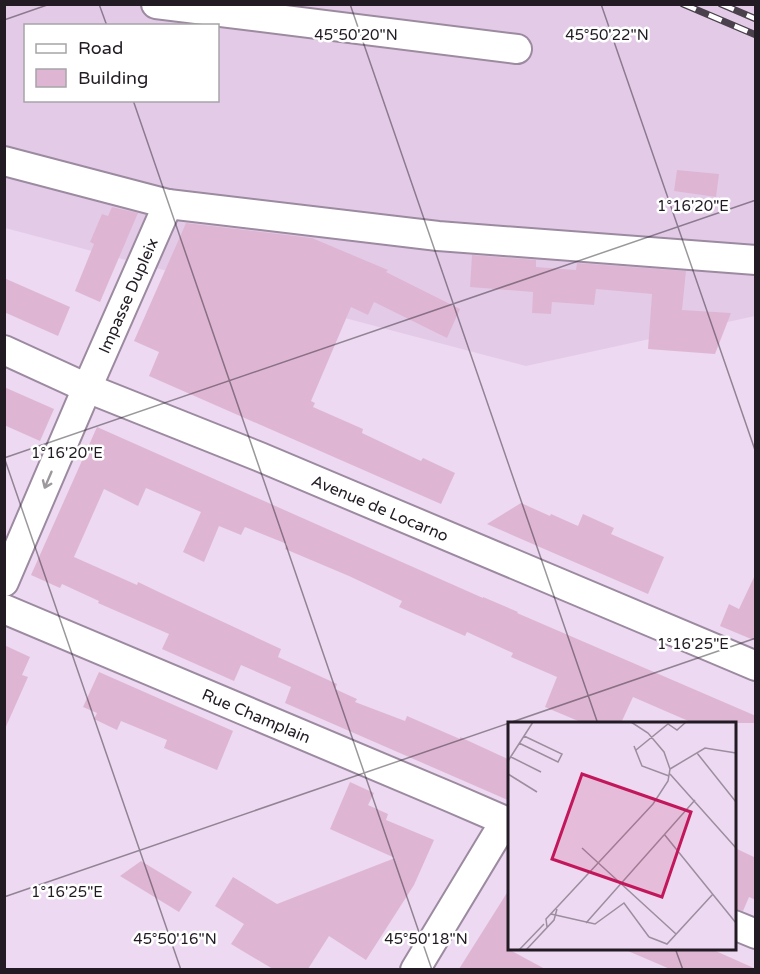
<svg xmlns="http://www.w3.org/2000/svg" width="760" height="974" font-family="'Varela Round',sans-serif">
<rect width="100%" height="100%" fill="#edd9f1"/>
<path fill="#e3cbe8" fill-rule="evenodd" d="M 4,5 L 755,5 L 755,316 L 526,366 L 5,228 ZM 26,26 L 218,26 L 218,100 L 26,100 Z"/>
<path fill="#deb6d4" d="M 677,170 L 719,174 L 716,197 L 674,191 Z
M 112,207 L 138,213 L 100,302 L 75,291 L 94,244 L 90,242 L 102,214 L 108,216 Z
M 186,223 L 312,238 L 388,270 L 386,272 L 460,309 L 447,338 L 374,302 L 368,315 L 351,307 L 311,401 L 315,403 L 313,407 L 363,429 L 362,433 L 421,461 L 423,458 L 455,473 L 441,504 L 149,376 L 159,352 L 134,341 Z
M 472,255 L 536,260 L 536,267 L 576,270 L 577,263 L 686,271 L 682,310 L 731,313 L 715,354 L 648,349 L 652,294 L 596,289 L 594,305 L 552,302 L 551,314 L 532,313 L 533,292 L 470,287 Z
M 4,278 L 70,307 L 58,336 L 4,312 Z
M 4,387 L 54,409 L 40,441 L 4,425 Z
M 97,427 L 483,598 L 483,597 L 518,612 L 517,613 L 756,716 L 756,723 L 693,723 L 633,697 L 621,723 L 583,723 L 545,707 L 557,677 L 511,657 L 513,653 L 467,632 L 465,636 L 399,607 L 402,601 L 349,576 L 285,549 L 287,544 L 245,527 L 241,535 L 219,526 L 204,562 L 183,552 L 201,512 L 146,488 L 138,506 L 104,489 L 74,557 L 137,585 L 138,582 L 163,594 L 281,649 L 278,657 L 337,684 L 335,689 L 357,699 L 355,702 L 405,721 L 407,716 L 460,739 L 460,737 L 510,760 L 510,801 L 285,703 L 291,687 L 241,665 L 234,681 L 162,649 L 169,634 L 98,603 L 99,601 L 62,584 L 60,588 L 31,575 Z
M 521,503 L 550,516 L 551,514 L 578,526 L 583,514 L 614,528 L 611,534 L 664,557 L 648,594 L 487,524 Z
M 756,573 L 756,641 L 720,626 L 729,604 L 739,609 Z
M 4,645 L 30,657 L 22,675 L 28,677 L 4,731 Z
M 99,672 L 233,731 L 217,770 L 164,748 L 167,740 L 121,721 L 117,730 L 94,719 L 97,713 L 83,707 Z
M 350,782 L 374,793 L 368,805 L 388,814 L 386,820 L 434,840 L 414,885 L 366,960 L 329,936 L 308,969 L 273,969 L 231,944 L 244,924 L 215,906 L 233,877 L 277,904 L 395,858 L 330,829 Z
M 735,848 L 756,858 L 756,900 L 749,897 L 743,911 L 735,909 Z
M 141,861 L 192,892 L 179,912 L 120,876 Z
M 510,888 L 510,950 L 545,969 L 459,969 Z
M 621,948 L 709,948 L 756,969 L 670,969 Z"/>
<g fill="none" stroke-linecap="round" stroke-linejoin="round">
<defs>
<g id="minor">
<path d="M 156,4 L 517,49"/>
<path d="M 4,161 L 168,204 L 438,236 L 756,260"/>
<path id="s1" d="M 4,350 L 87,388 L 260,457 L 756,666"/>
<path id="s2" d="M 4,582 L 87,388 L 168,204"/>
<path id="s3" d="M 4,609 L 450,797 L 510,823"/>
<path d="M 734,925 L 756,934"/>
<path d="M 415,970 L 505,821"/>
</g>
</defs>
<use href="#minor" stroke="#9c8aa0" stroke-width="32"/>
<use href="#minor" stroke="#fff" stroke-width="28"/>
<defs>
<path id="rail" d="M 683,4 L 756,35
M 721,4 L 756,19"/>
</defs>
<use href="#rail" stroke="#4a414c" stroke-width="7"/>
<use href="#rail" stroke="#fff" stroke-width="4.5" stroke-dasharray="14" stroke-linecap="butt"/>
</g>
<defs><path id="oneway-shaft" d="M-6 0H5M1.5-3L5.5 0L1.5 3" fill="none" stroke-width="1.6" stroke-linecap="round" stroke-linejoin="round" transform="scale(1.5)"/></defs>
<use stroke="#9c989c" href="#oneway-shaft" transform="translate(48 480) rotate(113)"/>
<path fill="none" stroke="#221b23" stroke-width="1.5" stroke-opacity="0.45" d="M 99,4 L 107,26M 350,4 L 598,724M 601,4 L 756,453M 4,20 L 50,4M 133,100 L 432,970M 4,457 L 181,970M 4,458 L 756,200M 4,897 L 756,638M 675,948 L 683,970"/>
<g text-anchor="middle" stroke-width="5" stroke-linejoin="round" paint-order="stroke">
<g font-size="16" fill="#221b23" stroke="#fff">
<text dy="6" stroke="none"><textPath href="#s2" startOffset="312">Impasse Dupleix</textPath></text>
<text dy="6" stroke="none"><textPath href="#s1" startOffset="408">Avenue de Locarno</textPath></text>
<text dy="6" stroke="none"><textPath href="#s3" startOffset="274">Rue Champlain</textPath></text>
</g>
</g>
<g transform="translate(508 722)">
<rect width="228" height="228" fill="#edd9f1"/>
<path fill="none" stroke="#9c8d9f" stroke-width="1.5" d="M 11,21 L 50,40 L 54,32 L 16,14M 126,24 L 134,44 L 161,54M 128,28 L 160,2 L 169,8 L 178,0M 189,31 L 228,80M 3,35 L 33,50M 0,39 L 25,0M 162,47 L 197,26 L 228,31M 0,52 L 29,70M 162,52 L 228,126M 156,112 L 228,201M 74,126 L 168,212M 43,192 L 87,202 L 116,181 L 141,215M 78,201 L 187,78M 39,205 L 38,197 L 145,82 L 160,59 L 162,47 L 156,30 L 140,11 L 123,0M 141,215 L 159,222 L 205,172M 11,228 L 36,202M 18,228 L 46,198 L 49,187"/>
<path fill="#c2185b" fill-opacity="0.15" stroke="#c2185b" stroke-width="3" d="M 74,52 L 183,90 L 154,175 L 44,137 Z"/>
<rect width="228" height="228" fill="none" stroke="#221b23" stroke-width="3"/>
</g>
<g font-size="15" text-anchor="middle" fill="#221b23" stroke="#fff" stroke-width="5" stroke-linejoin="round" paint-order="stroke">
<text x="356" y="40">45°50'20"N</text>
<text x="607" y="40">45°50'22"N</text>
<text x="693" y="211">1°16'20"E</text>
<text x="67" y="458">1°16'20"E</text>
<text x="693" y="649">1°16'25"E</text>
<text x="67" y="897">1°16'25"E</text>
<text x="175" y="944">45°50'16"N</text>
<text x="426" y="944">45°50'18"N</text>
</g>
<rect width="760" height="974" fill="none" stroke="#221b23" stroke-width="12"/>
<rect x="24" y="24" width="195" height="78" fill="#ffffff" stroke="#a7a4a7" stroke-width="1.5"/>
<rect x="36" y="44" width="30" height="9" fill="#ffffff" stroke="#a7a4a7" stroke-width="1.5"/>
<text x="78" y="54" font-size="18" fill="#221b23">Road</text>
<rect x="36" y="69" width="30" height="18" fill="#deb6d4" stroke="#a7a4a7" stroke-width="1.5"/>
<text x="78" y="84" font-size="18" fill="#221b23">Building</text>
</svg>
